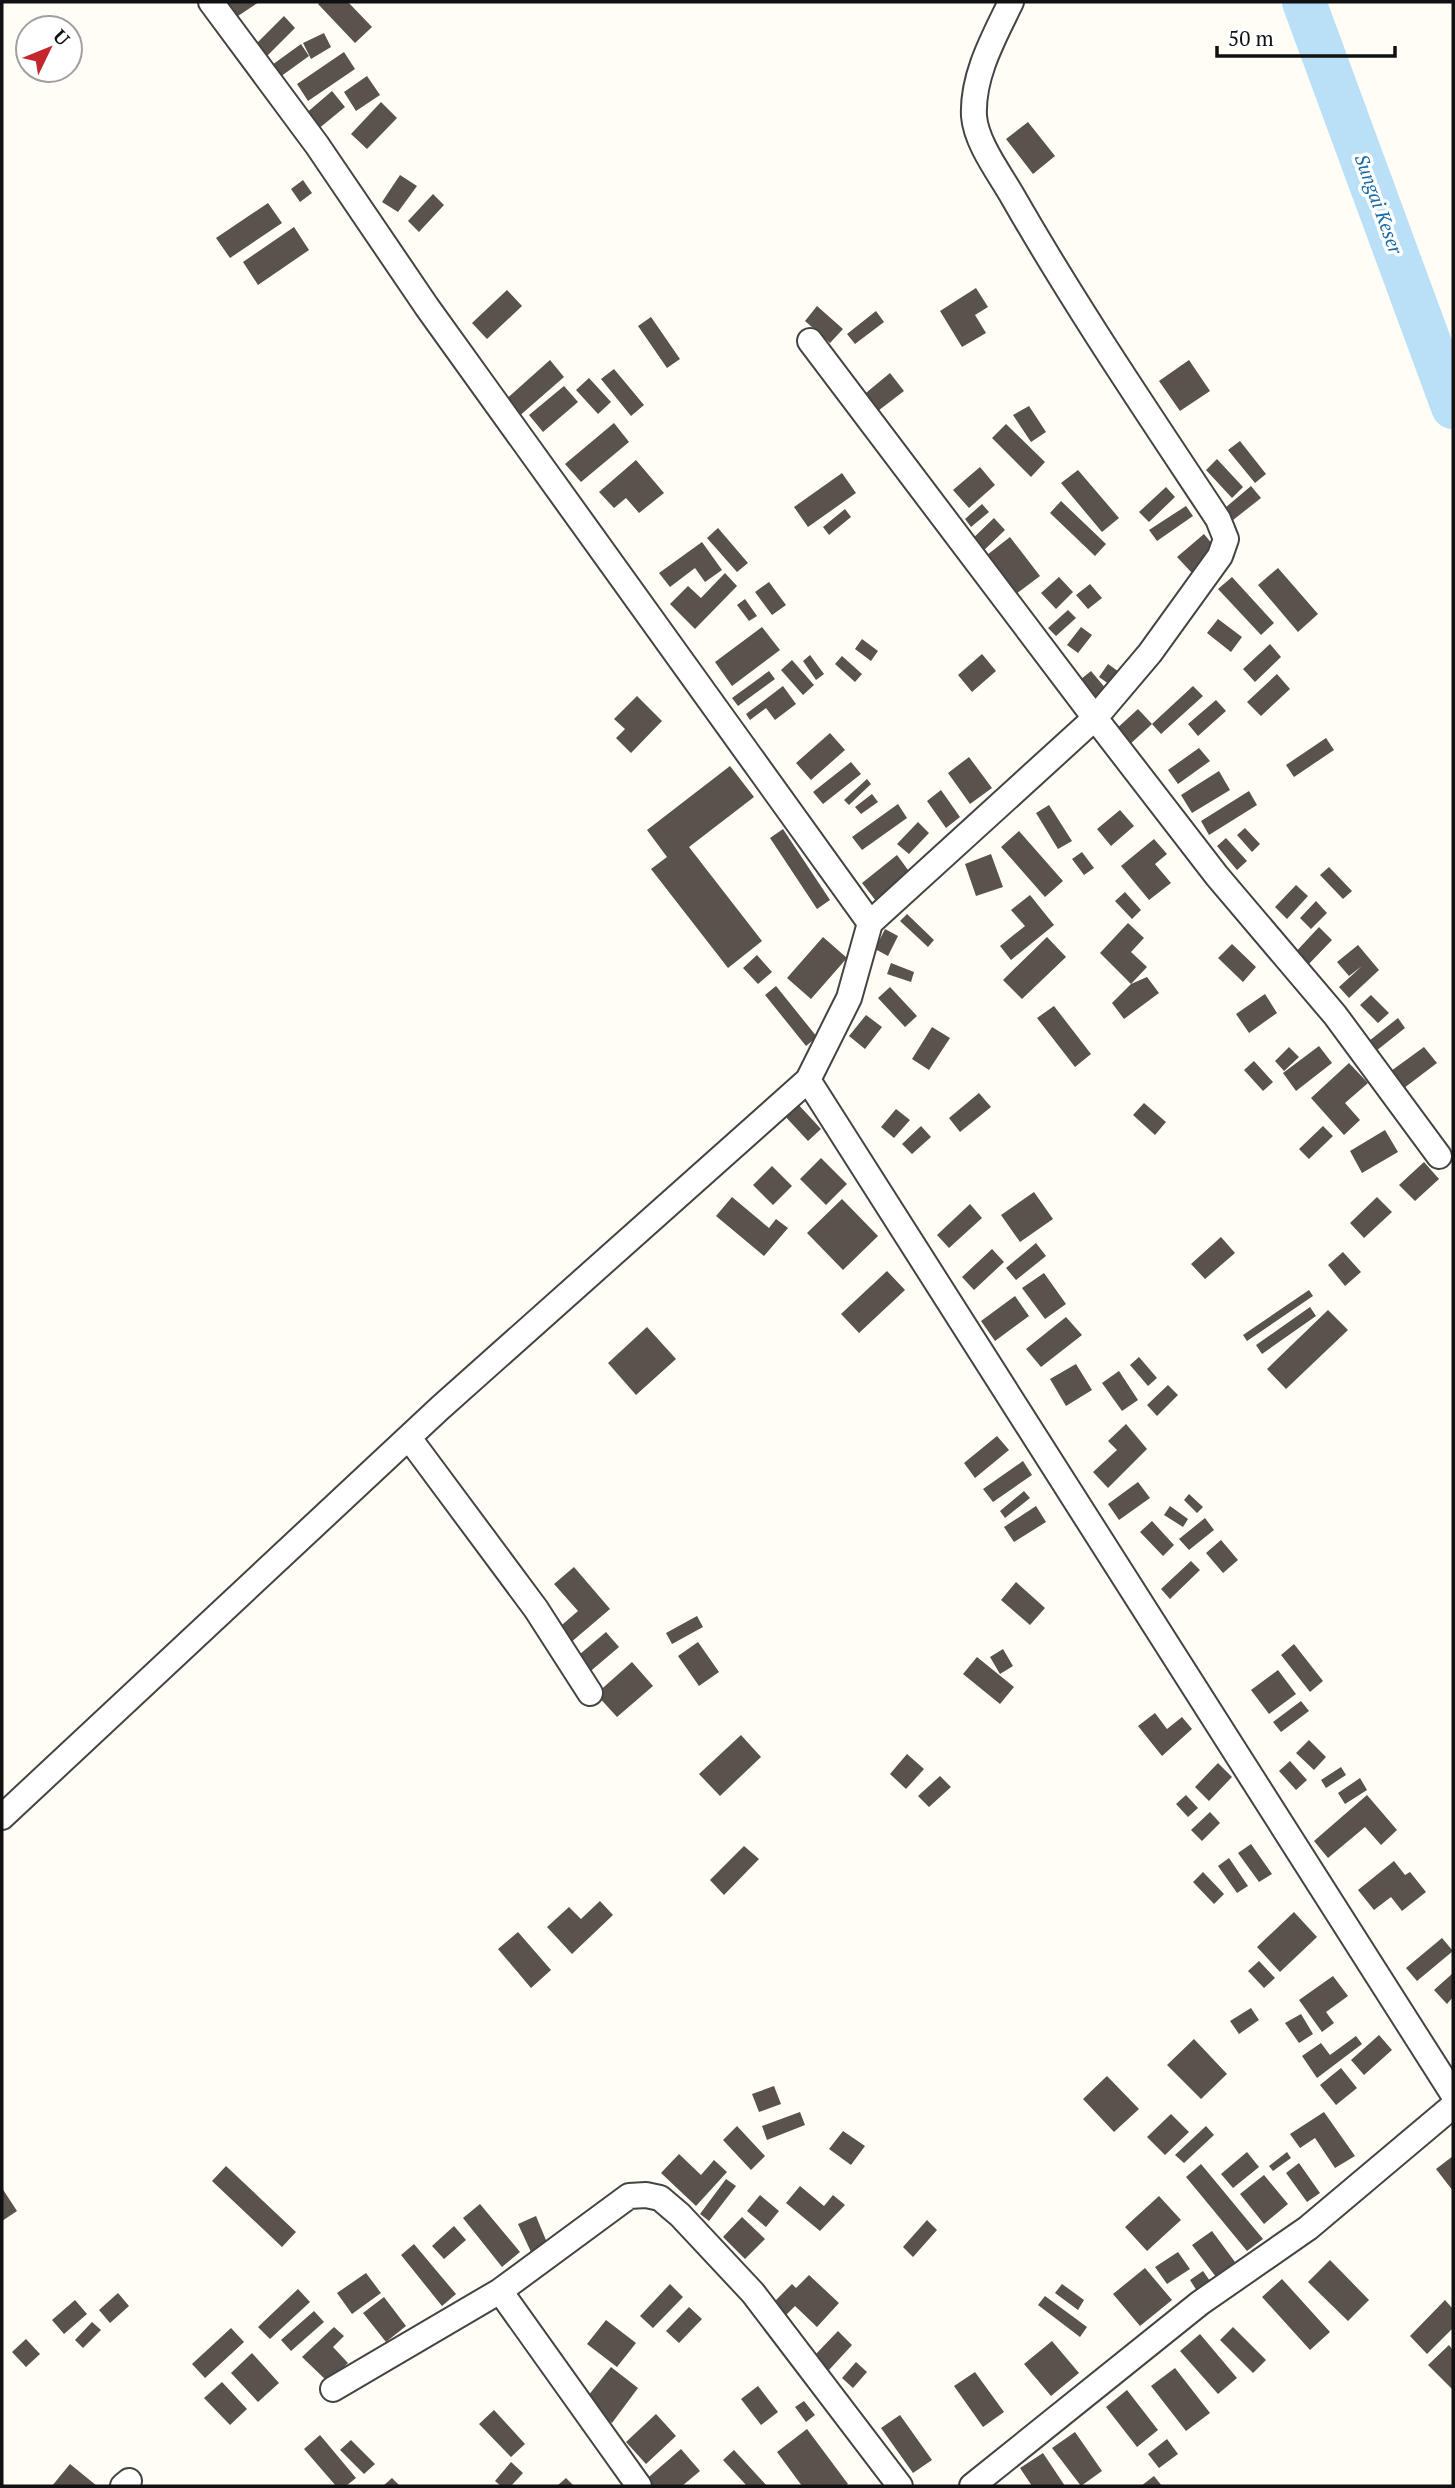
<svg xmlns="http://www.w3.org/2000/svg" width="1455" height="2488" font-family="'PT Serif',serif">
<rect width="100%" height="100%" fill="#fffdf5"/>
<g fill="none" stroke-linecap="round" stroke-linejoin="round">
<path stroke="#b9e0f7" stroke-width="44" d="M 1304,2 L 1453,407"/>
</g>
<path fill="#5a524d" d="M 220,2 L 259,2 L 232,20 Z
M 320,2 L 348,2 L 372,27 L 355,43 L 318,4 Z
M 284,16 L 295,28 L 267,56 L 256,44 Z
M 324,33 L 331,47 L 311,59 L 303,43 Z
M 301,44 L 309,56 L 280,77 L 272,65 Z
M 344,52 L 355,69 L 308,101 L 297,84 Z
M 367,76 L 380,95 L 356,111 L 344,92 Z
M 332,91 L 345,107 L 317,130 L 304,115 Z
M 381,102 L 397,118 L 367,149 L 351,134 Z
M 1028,122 L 1055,156 L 1033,174 L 1006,139 Z
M 400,175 L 417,186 L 398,212 L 382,202 Z
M 303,180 L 312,193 L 300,202 L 291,189 Z
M 433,194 L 444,205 L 419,232 L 408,221 Z
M 268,203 L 282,223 L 230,258 L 216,238 Z
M 294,227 L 309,250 L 258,285 L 243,262 Z
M 976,288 L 988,307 L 975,315 L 986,333 L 962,347 L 940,311 Z
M 507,290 L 522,306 L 487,339 L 472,323 Z
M 817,306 L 843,329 L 830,343 L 805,321 Z
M 876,311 L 884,322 L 855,344 L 847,334 Z
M 651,317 L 680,359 L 667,368 L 638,326 Z
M 550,360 L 564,377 L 517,418 L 503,402 Z
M 1189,360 L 1210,391 L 1180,411 L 1159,381 Z
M 614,369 L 644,405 L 631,416 L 601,379 Z
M 890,373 L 904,391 L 874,414 L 861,397 Z
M 589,378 L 611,402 L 598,414 L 576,390 Z
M 564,386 L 578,402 L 543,432 L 529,415 Z
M 1029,406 L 1046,432 L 1031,442 L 1013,415 Z
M 614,423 L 629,442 L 581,482 L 565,464 Z
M 1006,424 L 1045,462 L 1031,477 L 992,438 Z
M 1240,441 L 1266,474 L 1255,483 L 1228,450 Z
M 1217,459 L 1243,487 L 1232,498 L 1206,470 Z
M 636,460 L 664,493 L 639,513 L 626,498 L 614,508 L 599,492 Z
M 980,467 L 995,485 L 969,508 L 953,490 Z
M 1078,470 L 1119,518 L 1102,532 L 1061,483 Z
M 842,473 L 856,493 L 808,527 L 794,507 Z
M 1251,486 L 1261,498 L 1228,524 L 1219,513 Z
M 1166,487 L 1175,497 L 1149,522 L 1139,512 Z
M 1061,501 L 1106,544 L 1095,556 L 1050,513 Z
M 982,504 L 989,512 L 971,527 L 965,519 Z
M 1186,506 L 1193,516 L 1157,541 L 1149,530 Z
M 845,509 L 851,517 L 829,535 L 823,527 Z
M 994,518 L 1005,530 L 978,556 L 967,544 Z
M 718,528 L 748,563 L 737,572 L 707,538 Z
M 1204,534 L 1218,551 L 1192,573 L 1177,557 Z
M 1010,537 L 1040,576 L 1016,594 L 987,555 Z
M 702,542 L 722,570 L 705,582 L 695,568 L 670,587 L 659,573 Z
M 1278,568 L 1318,614 L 1298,632 L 1258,585 Z
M 725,573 L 737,586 L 695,629 L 670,604 L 688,586 L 701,598 Z
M 1059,577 L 1073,592 L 1056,609 L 1041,593 Z
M 1232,577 L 1274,623 L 1261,635 L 1218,589 Z
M 769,582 L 786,605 L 772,615 L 755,592 Z
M 1090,584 L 1102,598 L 1088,609 L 1076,595 Z
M 745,599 L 757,616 L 749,621 L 737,605 Z
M 1068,610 L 1076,618 L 1056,636 L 1048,628 Z
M 1218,619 L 1242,637 L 1231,652 L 1207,633 Z
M 762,627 L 780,650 L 732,686 L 715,662 Z
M 1081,627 L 1092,635 L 1078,653 L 1067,645 Z
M 862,639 L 878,651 L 871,661 L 855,649 Z
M 1270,644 L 1281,657 L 1255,682 L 1243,669 Z
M 982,654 L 996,671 L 972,692 L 958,675 Z
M 810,655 L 824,674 L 816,680 L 803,661 Z
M 842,656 L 862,674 L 855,682 L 835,664 Z
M 792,660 L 814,685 L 803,695 L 781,670 Z
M 1108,664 L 1122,674 L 1113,687 L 1099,677 Z
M 769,671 L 775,679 L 738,706 L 732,698 Z
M 1091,671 L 1107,690 L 1092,703 L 1075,684 Z
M 1277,674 L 1290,689 L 1261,716 L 1247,702 Z
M 783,686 L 796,704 L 775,720 L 766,708 L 750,720 L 746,714 Z
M 1193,686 L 1203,696 L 1161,734 L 1152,724 Z
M 637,696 L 662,721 L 631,753 L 616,738 L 625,729 L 614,719 Z
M 1216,700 L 1226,711 L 1198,736 L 1188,724 Z
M 1138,709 L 1152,724 L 1128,746 L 1114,731 Z
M 830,733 L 845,750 L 811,780 L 796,763 Z
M 1326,738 L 1334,750 L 1294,777 L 1286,765 Z
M 1199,748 L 1210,761 L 1178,784 L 1168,770 Z
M 969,757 L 992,788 L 970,804 L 948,773 Z
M 851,762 L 861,774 L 823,804 L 813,792 Z
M 730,766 L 754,797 L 689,847 L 762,941 L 728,968 L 651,869 L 667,857 L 647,830 Z
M 1219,771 L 1230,790 L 1192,813 L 1181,795 Z
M 867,779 L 871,784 L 849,805 L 844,800 Z
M 941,790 L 960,817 L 946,828 L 927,801 Z
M 1249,791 L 1257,805 L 1209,835 L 1201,821 Z
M 872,794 L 878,802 L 861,814 L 855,807 Z
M 898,804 L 907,818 L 862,850 L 852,837 Z
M 1049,805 L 1072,841 L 1058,849 L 1036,813 Z
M 1120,810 L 1134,826 L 1111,846 L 1097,829 Z
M 918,822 L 929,833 L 909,854 L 897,844 Z
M 1245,828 L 1260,844 L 1252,852 L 1237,835 Z
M 783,829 L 830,900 L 817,909 L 770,838 Z
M 1019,831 L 1063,881 L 1045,897 L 1001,847 Z
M 1226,838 L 1247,861 L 1237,870 L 1217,846 Z
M 1154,839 L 1167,854 L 1155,864 L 1171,883 L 1149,900 L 1121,866 Z
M 1082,852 L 1094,868 L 1084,875 L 1072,859 Z
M 991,854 L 1003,887 L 976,896 L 965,864 Z
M 897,855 L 911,874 L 876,901 L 862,883 Z
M 1329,867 L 1352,891 L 1343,899 L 1320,875 Z
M 1296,885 L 1308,896 L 1287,919 L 1275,907 Z
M 1125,892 L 1141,910 L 1132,919 L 1115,901 Z
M 1030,895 L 1054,925 L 1011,960 L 1000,946 L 1025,926 L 1011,910 Z
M 1316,901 L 1327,913 L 1311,929 L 1300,918 Z
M 907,914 L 934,940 L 928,947 L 900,921 Z
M 1128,923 L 1144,938 L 1131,952 L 1147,967 L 1131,984 L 1100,953 Z
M 1319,927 L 1332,940 L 1305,968 L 1292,956 Z
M 885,929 L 898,936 L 888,956 L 875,949 Z
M 823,937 L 847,958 L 811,999 L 787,978 Z
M 1047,937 L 1066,957 L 1022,999 L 1003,980 Z
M 1232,944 L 1256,967 L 1243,982 L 1218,958 Z
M 1358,945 L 1379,970 L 1349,998 L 1339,987 L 1362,966 L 1349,976 L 1337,962 Z
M 757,955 L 772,972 L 758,984 L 743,968 Z
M 891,963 L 914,972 L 911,982 L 887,974 Z
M 1147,977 L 1159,993 L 1124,1019 L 1112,1003 L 1131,984 Z
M 776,986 L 817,1037 L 806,1046 L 765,995 Z
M 890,987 L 917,1016 L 905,1027 L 878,998 Z
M 1265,994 L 1277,1013 L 1249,1033 L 1236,1014 Z
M 1371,995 L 1389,1013 L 1378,1023 L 1360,1005 Z
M 1054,1006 L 1091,1054 L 1075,1067 L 1037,1018 Z
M 866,1015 L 882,1027 L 865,1049 L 849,1036 Z
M 1398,1018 L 1405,1028 L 1376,1051 L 1369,1041 Z
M 932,1027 L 950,1038 L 929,1070 L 912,1059 Z
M 1319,1046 L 1332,1063 L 1296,1091 L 1283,1073 Z
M 1289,1047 L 1299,1057 L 1284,1071 L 1275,1061 Z
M 1424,1047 L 1437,1063 L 1404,1088 L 1391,1071 Z
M 1254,1061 L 1273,1082 L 1263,1091 L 1244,1070 Z
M 1349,1063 L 1368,1083 L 1345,1103 L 1360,1120 L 1344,1135 L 1311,1098 Z
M 979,1093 L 991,1107 L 960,1132 L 949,1118 Z
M 796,1102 L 821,1129 L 808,1141 L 783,1114 Z
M 1144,1103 L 1166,1122 L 1155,1135 L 1133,1115 Z
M 896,1109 L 910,1120 L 894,1138 L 881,1127 Z
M 921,1126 L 931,1137 L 912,1154 L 902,1144 Z
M 1323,1126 L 1333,1136 L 1309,1159 L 1299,1149 Z
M 1385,1130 L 1398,1152 L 1362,1173 L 1350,1151 Z
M 821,1158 L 847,1184 L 826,1205 L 800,1179 Z
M 1424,1162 L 1439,1179 L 1415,1201 L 1399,1185 Z
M 772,1166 L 792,1186 L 773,1205 L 753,1185 Z
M 1034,1192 L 1053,1219 L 1020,1242 L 1001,1215 Z
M 732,1197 L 769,1228 L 776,1219 L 788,1228 L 764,1256 L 716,1216 Z
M 1377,1197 L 1392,1212 L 1364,1238 L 1350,1223 Z
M 842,1199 L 878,1236 L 843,1270 L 807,1233 Z
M 970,1204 L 982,1218 L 949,1248 L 937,1235 Z
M 1221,1237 L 1235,1253 L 1205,1279 L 1191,1264 Z
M 1036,1243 L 1046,1256 L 1016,1280 L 1006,1268 Z
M 992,1249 L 1004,1262 L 974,1290 L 962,1277 Z
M 1343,1252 L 1361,1272 L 1345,1286 L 1328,1265 Z
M 887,1271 L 905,1290 L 859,1333 L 841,1314 Z
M 1044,1273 L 1066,1304 L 1045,1319 L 1022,1288 Z
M 1309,1290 L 1313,1296 L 1247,1341 L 1243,1335 Z
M 1015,1296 L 1029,1316 L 995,1341 L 981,1321 Z
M 1310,1307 L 1316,1316 L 1262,1354 L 1256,1345 Z
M 1328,1310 L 1348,1330 L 1286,1389 L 1267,1369 Z
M 1066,1317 L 1082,1335 L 1041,1367 L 1026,1349 Z
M 647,1327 L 676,1359 L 636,1395 L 608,1363 Z
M 1139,1357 L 1157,1378 L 1148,1386 L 1130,1365 Z
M 1076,1364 L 1092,1390 L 1066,1406 L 1050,1379 Z
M 1119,1371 L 1138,1400 L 1122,1411 L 1102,1383 Z
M 1168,1385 L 1178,1395 L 1157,1416 L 1147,1405 Z
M 1126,1424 L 1147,1449 L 1108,1488 L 1093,1472 L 1117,1450 L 1108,1441 Z
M 997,1436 L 1009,1450 L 975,1478 L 964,1463 Z
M 1023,1461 L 1032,1475 L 993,1502 L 983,1489 Z
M 1138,1482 L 1150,1498 L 1119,1520 L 1108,1504 Z
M 1024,1491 L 1030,1498 L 1005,1518 L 1000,1511 Z
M 1189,1494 L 1203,1507 L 1197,1513 L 1184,1500 Z
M 1036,1506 L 1046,1522 L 1014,1542 L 1004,1527 Z
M 1170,1506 L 1188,1519 L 1183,1527 L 1164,1515 Z
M 1205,1518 L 1214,1530 L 1189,1550 L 1179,1539 Z
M 1152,1521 L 1174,1545 L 1163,1556 L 1140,1532 Z
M 1221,1540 L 1238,1560 L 1223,1573 L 1206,1553 Z
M 1191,1561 L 1200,1570 L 1170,1599 L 1161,1589 Z
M 574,1567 L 610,1609 L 569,1644 L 556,1630 L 578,1611 L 554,1584 Z
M 1016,1582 L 1045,1608 L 1030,1625 L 1001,1600 Z
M 697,1616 L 703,1627 L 672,1644 L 666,1633 Z
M 606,1632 L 619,1647 L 586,1675 L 573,1660 Z
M 698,1642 L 719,1672 L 699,1686 L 678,1656 Z
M 1294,1644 L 1323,1681 L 1310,1692 L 1281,1655 Z
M 1003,1649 L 1013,1666 L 1000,1674 L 990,1657 Z
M 977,1657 L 1014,1687 L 1000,1704 L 963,1674 Z
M 632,1662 L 653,1686 L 617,1717 L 596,1694 Z
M 1278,1670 L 1296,1694 L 1269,1714 L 1251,1690 Z
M 1301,1701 L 1309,1711 L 1281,1732 L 1273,1722 Z
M 1155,1713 L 1167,1729 L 1182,1717 L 1192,1729 L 1162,1756 L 1138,1726 Z
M 741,1735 L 761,1757 L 720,1796 L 699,1774 Z
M 1309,1740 L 1326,1757 L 1314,1770 L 1296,1753 Z
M 907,1754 L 924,1769 L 906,1789 L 890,1774 Z
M 1290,1761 L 1307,1780 L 1296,1790 L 1279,1771 Z
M 1218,1763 L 1232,1777 L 1209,1801 L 1195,1787 Z
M 1341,1767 L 1346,1775 L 1326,1788 L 1321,1780 Z
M 940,1776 L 951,1787 L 929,1807 L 918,1796 Z
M 1360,1778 L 1367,1790 L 1345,1804 L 1338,1793 Z
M 1186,1795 L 1198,1808 L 1188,1817 L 1176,1804 Z
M 1367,1795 L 1397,1830 L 1381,1845 L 1365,1827 L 1328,1858 L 1314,1841 Z
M 1210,1812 L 1220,1823 L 1202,1841 L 1191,1830 Z
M 1251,1844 L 1272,1874 L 1259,1882 L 1238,1853 Z
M 744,1846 L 759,1859 L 724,1895 L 710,1880 Z
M 1229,1858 L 1248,1886 L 1237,1893 L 1218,1866 Z
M 1394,1861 L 1405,1875 L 1410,1872 L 1426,1892 L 1402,1911 L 1391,1897 L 1374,1910 L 1358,1890 Z
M 1203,1872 L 1224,1894 L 1214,1904 L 1193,1882 Z
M 600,1901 L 613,1915 L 572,1954 L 547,1927 L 569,1907 L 581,1919 Z
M 1294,1912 L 1317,1937 L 1280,1972 L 1257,1947 Z
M 518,1932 L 551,1970 L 531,1988 L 498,1949 Z
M 1442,1938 L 1453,1951 L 1417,1981 L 1406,1968 Z
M 1259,1961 L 1275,1978 L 1264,1988 L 1248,1971 Z
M 1453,1973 L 1453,1997 L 1447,2004 L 1434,1990 Z
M 1333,1976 L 1348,1996 L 1326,2012 L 1334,2023 L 1322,2032 L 1299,2000 Z
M 1251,2008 L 1259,2020 L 1239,2034 L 1230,2021 Z
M 1301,2014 L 1313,2034 L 1299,2043 L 1285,2023 Z
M 1379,2035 L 1392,2050 L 1364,2075 L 1351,2060 Z
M 1356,2036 L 1362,2044 L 1317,2078 L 1302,2056 L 1321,2043 L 1330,2055 Z
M 1194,2039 L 1227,2074 L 1201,2099 L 1167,2065 Z
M 1341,2068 L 1357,2088 L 1336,2105 L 1320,2085 Z
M 1107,2076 L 1139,2109 L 1114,2132 L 1083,2099 Z
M 774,2086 L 781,2104 L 759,2112 L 752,2094 Z
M 800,2112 L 805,2125 L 767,2140 L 762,2126 Z
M 1324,2112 L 1355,2156 L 1335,2168 L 1315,2138 L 1300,2148 L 1290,2134 Z
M 1171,2114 L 1189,2132 L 1165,2155 L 1147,2137 Z
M 737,2126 L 765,2156 L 751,2170 L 723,2140 Z
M 1206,2126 L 1214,2135 L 1184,2163 L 1175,2155 Z
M 843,2131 L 865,2146 L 851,2165 L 829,2149 Z
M 1247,2152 L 1259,2167 L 1233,2188 L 1221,2174 Z
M 1287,2152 L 1291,2158 L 1273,2171 L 1269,2166 Z
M 679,2154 L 701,2175 L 714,2160 L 727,2172 L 696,2206 L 661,2173 Z
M 1453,2156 L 1453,2191 L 1436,2169 Z
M 1299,2163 L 1320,2193 L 1307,2202 L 1286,2173 Z
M 1201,2164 L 1263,2239 L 1247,2251 L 1186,2177 Z
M 226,2166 L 296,2232 L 282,2247 L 212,2181 Z
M 1264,2175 L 1288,2204 L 1264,2224 L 1240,2194 Z
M 726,2179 L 736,2186 L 709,2221 L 700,2214 Z
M 800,2186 L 824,2206 L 833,2195 L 845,2205 L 820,2231 L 786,2203 Z
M 2,2188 L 17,2211 L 2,2221 Z
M 760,2195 L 779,2211 L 766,2227 L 747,2211 Z
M 1159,2196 L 1181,2220 L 1147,2251 L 1125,2227 Z
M 480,2204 L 520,2252 L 502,2267 L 463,2218 Z
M 536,2216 L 548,2245 L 531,2252 L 518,2224 Z
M 742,2217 L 765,2239 L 745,2259 L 723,2237 Z
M 927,2220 L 937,2230 L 913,2257 L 903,2247 Z
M 454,2226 L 466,2240 L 444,2259 L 432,2246 Z
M 1212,2231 L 1235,2262 L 1216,2277 L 1192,2245 Z
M 414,2244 L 456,2294 L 442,2306 L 401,2255 Z
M 1178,2252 L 1190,2269 L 1167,2284 L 1155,2267 Z
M 1330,2260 L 1369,2300 L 1348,2321 L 1308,2282 Z
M 1145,2268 L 1172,2300 L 1140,2326 L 1113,2294 Z
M 1203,2271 L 1210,2281 L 1197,2291 L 1190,2280 Z
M 366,2273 L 381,2293 L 352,2314 L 337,2293 Z
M 809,2275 L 839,2303 L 817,2327 L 795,2306 L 782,2319 L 769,2307 L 792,2284 L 796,2288 Z
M 1282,2279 L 1330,2332 L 1310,2350 L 1262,2297 Z
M 670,2284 L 683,2297 L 653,2328 L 640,2316 Z
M 1062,2284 L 1084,2300 L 1078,2310 L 1055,2293 Z
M 298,2289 L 310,2302 L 270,2339 L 258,2327 Z
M 118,2293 L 129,2306 L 110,2323 L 99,2310 Z
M 1045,2296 L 1087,2327 L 1080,2337 L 1038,2305 Z
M 384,2297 L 406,2326 L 386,2342 L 363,2313 Z
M 75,2300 L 87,2314 L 64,2334 L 52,2320 Z
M 1445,2300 L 1453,2309 L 1453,2328 L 1427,2354 L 1410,2336 Z
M 689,2307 L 702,2319 L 679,2343 L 666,2331 Z
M 314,2311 L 324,2322 L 291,2351 L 281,2340 Z
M 606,2320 L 636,2343 L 617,2367 L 587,2344 Z
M 92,2322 L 101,2330 L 83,2348 L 75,2340 Z
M 334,2327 L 344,2336 L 333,2347 L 348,2363 L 328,2382 L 302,2357 Z
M 1233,2327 L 1266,2360 L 1253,2373 L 1220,2340 Z
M 231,2328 L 244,2342 L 205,2378 L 192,2364 Z
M 838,2331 L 852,2345 L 829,2370 L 815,2355 Z
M 1200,2334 L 1237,2378 L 1218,2394 L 1180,2351 Z
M 26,2339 L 40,2354 L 26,2367 L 12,2352 Z
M 1052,2341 L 1079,2373 L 1051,2396 L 1024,2364 Z
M 1449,2345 L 1453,2350 L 1453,2390 L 1428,2365 Z
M 252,2353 L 279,2383 L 258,2402 L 231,2373 Z
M 856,2362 L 867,2372 L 853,2388 L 842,2378 Z
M 611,2367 L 638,2388 L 612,2423 L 584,2401 Z
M 1175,2368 L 1210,2413 L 1186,2431 L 1151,2386 Z
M 975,2372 L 1004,2412 L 983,2427 L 954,2386 Z
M 222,2382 L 247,2409 L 230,2425 L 204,2398 Z
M 758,2386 L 778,2412 L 761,2425 L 741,2399 Z
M 1127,2390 L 1158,2430 L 1137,2447 L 1106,2407 Z
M 804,2401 L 815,2415 L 806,2422 L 795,2407 Z
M 494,2410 L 525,2444 L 511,2457 L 479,2424 Z
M 656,2414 L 676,2436 L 646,2464 L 626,2442 Z
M 900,2415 L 932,2460 L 913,2473 L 881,2428 Z
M 807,2429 L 848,2484 L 845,2486 L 802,2486 L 777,2452 Z
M 1075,2432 L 1102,2471 L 1081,2486 L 1052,2448 Z
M 320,2435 L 356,2478 L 346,2486 L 336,2486 L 304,2449 Z
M 1167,2439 L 1178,2454 L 1159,2468 L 1148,2454 Z
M 351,2440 L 375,2464 L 364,2474 L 340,2450 Z
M 681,2449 L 700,2471 L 682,2486 L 647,2486 L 643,2482 Z
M 734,2450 L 767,2486 L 747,2486 L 723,2460 Z
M 1043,2453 L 1065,2486 L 1032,2486 L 1020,2468 Z
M 511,2462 L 523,2473 L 511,2486 L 501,2486 L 495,2481 Z
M 70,2464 L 97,2486 L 52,2486 Z
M 1154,2476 L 1162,2486 L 1141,2486 Z
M 392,2478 L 400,2486 L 383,2486 Z
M 566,2478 L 574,2486 L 557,2486 Z"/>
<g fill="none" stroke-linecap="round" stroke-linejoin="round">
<defs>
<path id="minor" d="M 211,2 L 317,145 L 427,307 L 870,923 L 849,998 L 808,1080 L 1453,2094
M 810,341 L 1095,718 L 1150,653 L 1220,556 L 1226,539 L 1218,519 C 1148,413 1076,307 1013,197 C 1000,174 976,143 974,116 C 972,76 994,37 1011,2
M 870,923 L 1095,718 L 1217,876 L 1335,1015 L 1439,1156
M 409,1438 L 536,1609 L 590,1693
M 2,1817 L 440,1408 L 808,1080
M 500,2291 L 629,2196 L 646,2195 L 660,2198 L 680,2215 L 753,2293 L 900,2486
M 333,2389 L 500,2291 L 639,2486
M 123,2486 L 129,2481
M 972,2486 L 1200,2303 L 1308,2228 L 1453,2106"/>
</defs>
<use href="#minor" stroke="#444" stroke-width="28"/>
<use href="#minor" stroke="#fff" stroke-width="24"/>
</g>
<g text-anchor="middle" stroke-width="7" stroke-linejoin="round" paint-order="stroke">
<g font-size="19" font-style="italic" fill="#1768a6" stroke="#fff">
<text transform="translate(1379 204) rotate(70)" y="7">Sungai Keser</text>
</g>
</g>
<rect width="1455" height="2488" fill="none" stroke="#111111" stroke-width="7"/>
<g transform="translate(49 49) rotate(47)"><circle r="33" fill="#ffffff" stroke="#a0a0a0" stroke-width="2"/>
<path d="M0-5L12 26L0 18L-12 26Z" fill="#c4262e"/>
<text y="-10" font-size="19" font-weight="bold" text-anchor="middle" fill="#111111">U</text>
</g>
<path d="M1217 46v10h178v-10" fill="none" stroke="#111111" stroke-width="3.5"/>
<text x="1228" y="46" font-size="21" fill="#111111" stroke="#ffffff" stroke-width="5" paint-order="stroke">50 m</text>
</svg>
